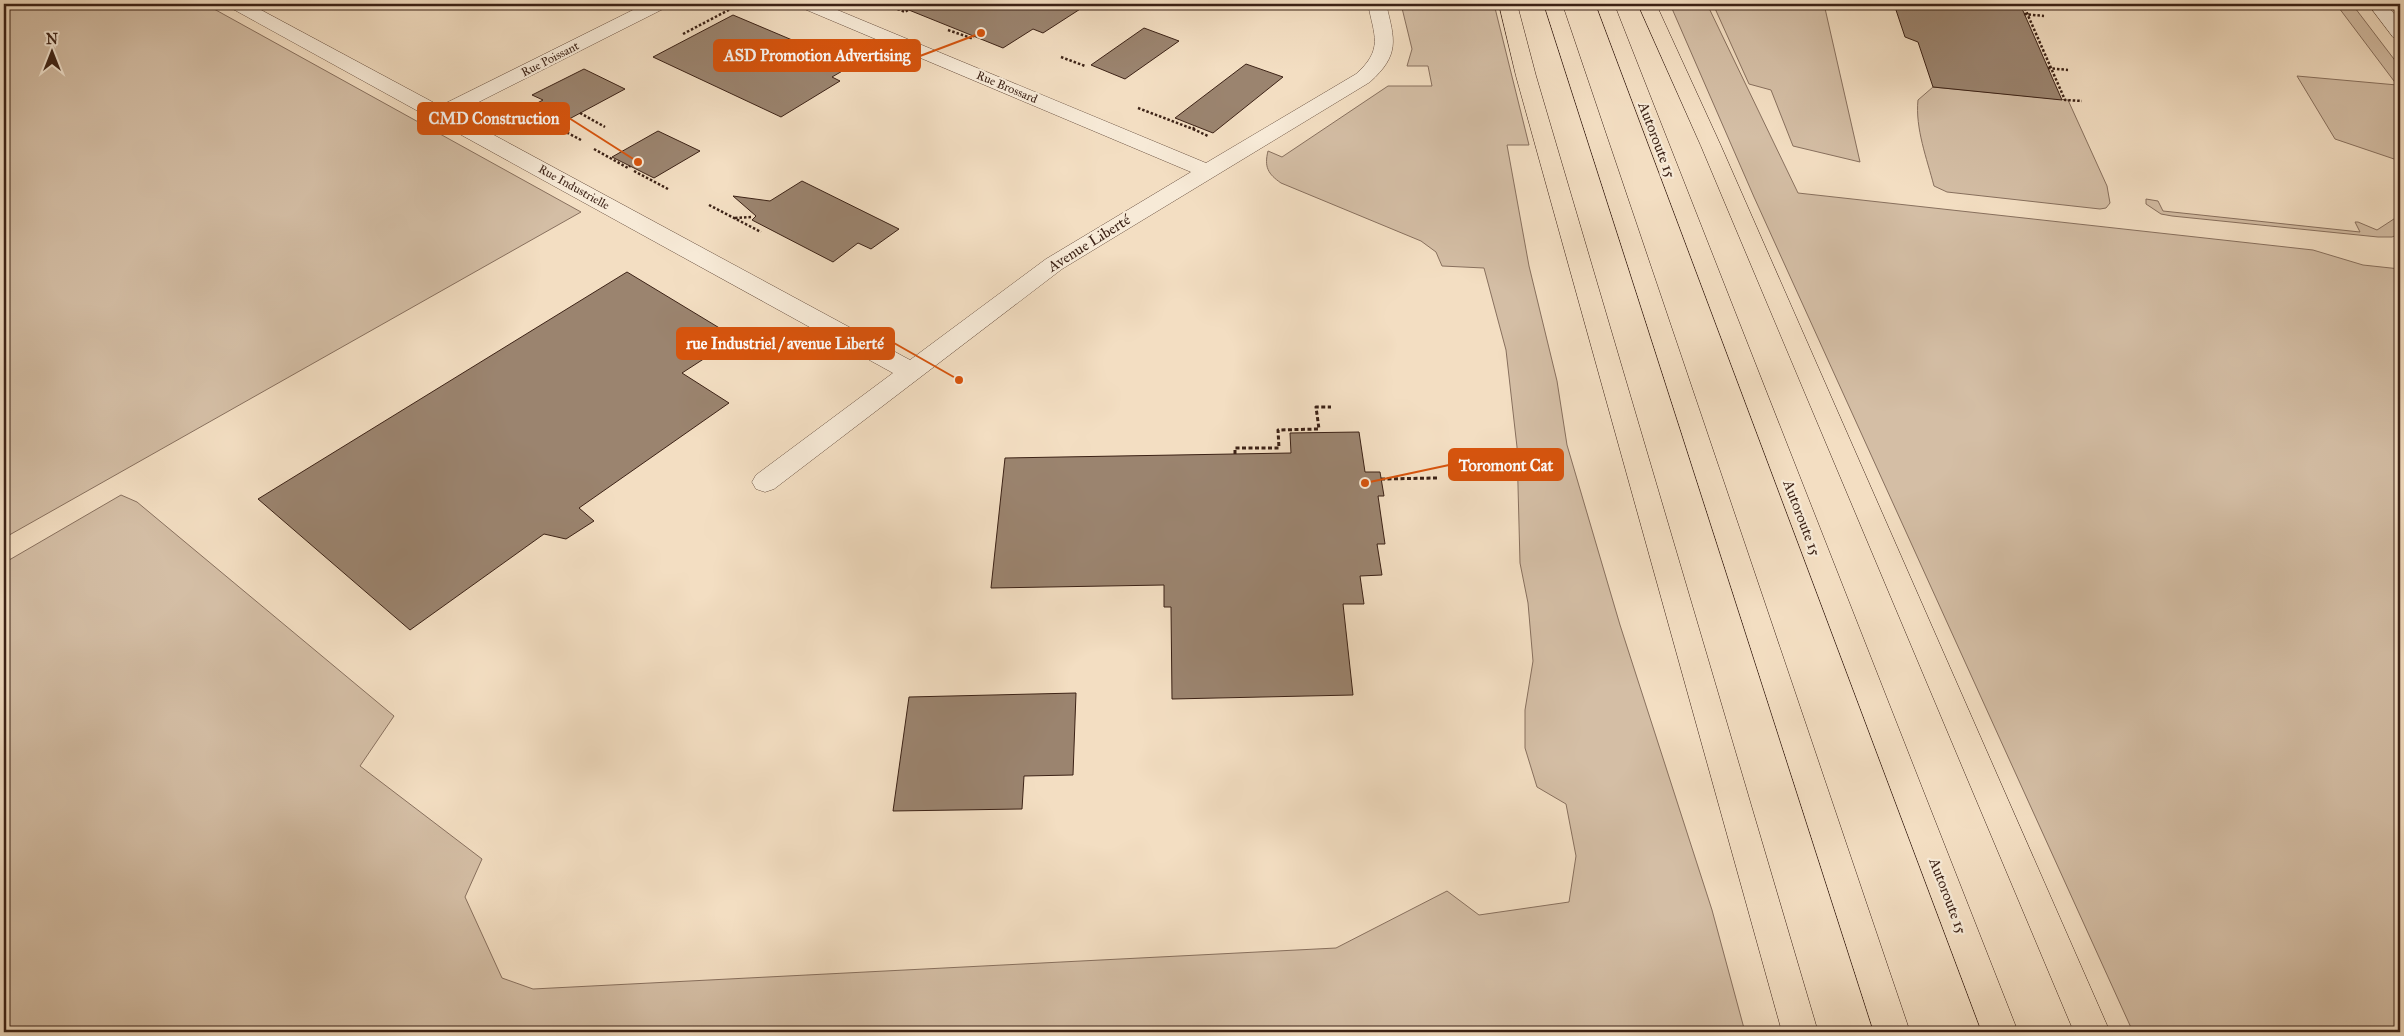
<svg xmlns="http://www.w3.org/2000/svg" width="2404" height="1036" font-family="'IM FELL Great Primer',serif">
<rect width="100%" height="100%" fill="#f3dec2"/>
<filter id="stains"><feTurbulence type="fractalNoise" baseFrequency=".004" numOctaves="4"/><feColorMatrix values="0 0 0 0 .2 0 0 0 0 .09 0 0 0 0 .02 0 0 0 .5 -.17"/></filter>
<radialGradient id="worn" r=".72"><stop offset=".6" stop-color="#630" stop-opacity="0"/><stop offset="1" stop-color="#630" stop-opacity=".3"/></radialGradient>
<path fill="#d4bea5" stroke="#88705e" d="M 4,4 L 205,4 L 581,212 L 4,538 Z
M 1401,4 L 1494,4 L 1529,145 L 1507,145 L 1529,266 L 1557,381 L 1567,445 L 1620,625 L 1712,910 L 1745,1032 L 4,1032 L 4,563 L 121,495 L 137,502 L 394,716 L 360,766 L 482,859 L 465,897 L 502,978 L 533,989 L 1336,948 L 1447,891 L 1479,915 L 1569,902 L 1576,856 L 1566,804 L 1537,787 L 1525,748 L 1525,710 L 1533,661 L 1528,603 L 1520,563 L 1517,447 L 1506,350 L 1484,268 L 1442,266 L 1436,252 L 1421,241 L 1281,183 C 1268,174 1264,167 1268,151 L 1282,157 L 1388,86 L 1432,86 L 1428,66 L 1407,66 L 1412,49 Z
M 1670,4 L 1707,4 L 1798,193 L 2313,250 L 2363,265 L 2400,269 L 2400,1032 L 2133,1032 L 1754,197 Z
M 1713,4 L 1824,4 L 1860,162 L 1793,146 L 1771,90 L 1749,84 Z
M 2336,4 L 2352,4 L 2400,67 L 2400,161 L 2335,139 L 2297,76 L 2397,85 Z
M 1933,87 L 2068,100 L 2107,186 L 2110,203 L 2106,208 L 2100,209 L 1947,192 L 1934,186 C 1927,159 1915,128 1918,100 Z
M 2146,199 L 2158,201 L 2163,211 L 2360,232 L 2355,222 L 2358,222 L 2377,230 L 2400,215 L 2400,234 L 2392,237 L 2378,237 L 2172,216 L 2161,214 L 2146,204 Z"/>
<path fill="#9b846f" stroke="#3c2216" d="M 894,4 L 1088,4 L 1043,33 L 1033,29 L 1003,48 Z
M 1894,4 L 2020,4 L 2062,100 L 1933,87 L 1918,42 L 1905,37 Z
M 733,15 L 830,56 L 851,66 L 832,77 L 840,81 L 781,117 L 653,57 Z
M 1144,28 L 1179,41 L 1125,79 L 1091,65 Z
M 1246,64 L 1283,77 L 1213,133 L 1175,118 Z
M 584,69 L 625,89 L 558,125 L 526,109 L 543,100 L 532,95 Z
M 658,131 L 700,151 L 654,178 L 612,157 Z
M 802,181 L 899,229 L 871,249 L 858,243 L 833,262 L 752,220 L 756,216 L 733,196 L 770,201 Z
M 627,272 L 736,338 L 682,373 L 729,403 L 579,508 L 594,521 L 566,539 L 544,534 L 410,630 L 258,499 Z
M 1359,432 L 1365,472 L 1380,472 L 1384,496 L 1378,496 L 1385,544 L 1377,544 L 1382,575 L 1360,576 L 1364,604 L 1343,604 L 1353,695 L 1172,699 L 1171,607 L 1164,607 L 1164,585 L 991,588 L 1005,458 L 1291,453 L 1290,433 Z
M 1076,693 L 1073,775 L 1024,776 L 1022,809 L 893,811 L 909,697 Z"/>
<g fill="none" stroke-linecap="round" stroke-linejoin="round">
<defs>
<path id="street" d="M 228,4 L 250,4 L 440,106 L 645,4 L 668,4 L 665,8 L 455,114 L 910,360 L 1046,259 L 1191,172 L 802,8 L 799,4 L 823,4 L 1206,163 L 1356,74 C 1384,49 1374,36 1368,4 L 1386,4 C 1395,40 1400,55 1370,82 L 1062,269 L 774,489 L 765,492 L 756,489 L 752,482 L 756,475 L 893,373 L 231,8 Z
M 2368,4 L 2386,4 L 2400,21 L 2400,39 L 2393,37 Z"/>
<path id="highway" d="M 1499,4 L 1517,4 L 1536,76 L 1818,1032 L 1782,1032 L 1516,76 Z
M 1544,4 L 1562,4 L 1910,1032 L 1874,1032 Z
M 1596,4 L 1614,4 L 2018,1032 L 1982,1032 Z
M 1638,4 L 1656,4 L 1721,146 L 2110,1032 L 2074,1032 L 1701,146 Z"/>
</defs>
<use href="#street" stroke="#6a5141" stroke-width="1"/>
<use href="#highway" stroke="#3c2216" stroke-width="1"/>
<path stroke="#3c2216" stroke-width="2.5" stroke-dasharray="2.5 2" stroke-linecap="butt" d="M 885,4 L 905,12 L 908,10
M 2023,4 L 2065,100 L 2082,101
M 2024,14 L 2044,16
M 948,30 L 971,38 L 974,37
M 683,34 L 740,4
M 825,49 L 836,42
M 1061,57 L 1085,66
M 2048,68 L 2068,70
M 1138,108 L 1193,129 L 1196,126
M 580,113 L 605,127
M 547,120 L 545,121 L 581,140
M 1193,129 L 1208,136
M 594,149 L 628,168 L 630,166
M 634,171 L 668,189
M 709,205 L 761,232
M 735,218 L 752,217"/>
<path stroke="#3c2216" stroke-width="3" stroke-dasharray="4 2.5" stroke-linecap="butt" d="M 727,344 L 747,357
M 1235,454 L 1235,448 L 1279,448 L 1278,430 L 1319,429 L 1316,407 L 1331,407
M 1381,479 L 1437,478"/>
<use href="#street" fill="#f7ead7" fill-rule="evenodd"/>
<use href="#highway" fill="#f3dec2" fill-rule="evenodd"/>
</g>
<g text-anchor="middle" stroke-width="4.5" stroke-linejoin="round" paint-order="stroke">
<g font-size="12" fill="#3c2216" stroke="#f7ead7">
<text transform="translate(550 59) rotate(-27)" y="4">Rue Poissant</text>
<text transform="translate(1007 87) rotate(23)" y="4">Rue Brossard</text>
<text transform="translate(574 187) rotate(29)" y="4">Rue Industrielle</text>
</g>
<g font-size="15" fill="#3c2216" stroke="#f7ead7">
<text transform="translate(1657 140) rotate(69)" y="5">Autoroute 15</text>
<text transform="translate(1089 243) rotate(-32)" y="5">Avenue Liberté</text>
<text transform="translate(1802 518) rotate(69)" y="5">Autoroute 15</text>
<text transform="translate(1948 896) rotate(69)" y="5">Autoroute 15</text>
</g>
</g>
<path fill="none" stroke="#d7540d" stroke-width="2" d="M981 33L920 56M638 162L569 118M959 380L894 343M1365 483L1449 465"/>
<g fill="#d7540d" stroke="#f7ead7" stroke-width="2">
<circle cx="981" cy="33" r="5"/>
<circle cx="638" cy="162" r="5"/>
<circle cx="959" cy="380" r="5"/>
<circle cx="1365" cy="483" r="5"/>
</g>
<g fill="#d7540d" stroke="#d7540d" stroke-width="2">
<rect x="714" y="40" width="206" height="31" rx="5"/>
<rect x="418" y="103" width="151" height="31" rx="5"/>
<rect x="677" y="328" width="217" height="31" rx="5"/>
<rect x="1449" y="449" width="114" height="31" rx="5"/>
</g>
<g font-size="16" text-anchor="middle" font-weight="bold" fill="#fff">
<text x="817" y="61">ASD Promotion Advertising</text>
<text x="494" y="124">CMD Construction</text>
<text x="785" y="349">rue Industriel / avenue Liberté</text>
<text x="1506" y="471">Toromont Cat</text>
</g>
<rect width="2404" height="1036" fill="none" stroke="#f3dec2" stroke-width="20"/>
<rect x="5" y="5" width="2394" height="1026" fill="none" stroke="#3c2216" stroke-width="2.5"/>
<rect x="10" y="10" width="2384" height="1016" fill="none" stroke="#3c2216"/>
<g transform="translate(52 52)" stroke="#f7ead7" stroke-width="4" paint-order="stroke">
<path d="M0-4L9 19L0 12L-9 19Z" fill="#3c2216"/>
<text y="-8" font-size="14" font-weight="bold" text-anchor="middle" fill="#3c2216">N</text>
</g>
<rect width="100%" height="100%" filter="url(#stains)"/>
<rect width="100%" height="100%" fill="url(#worn)"/>
</svg>
